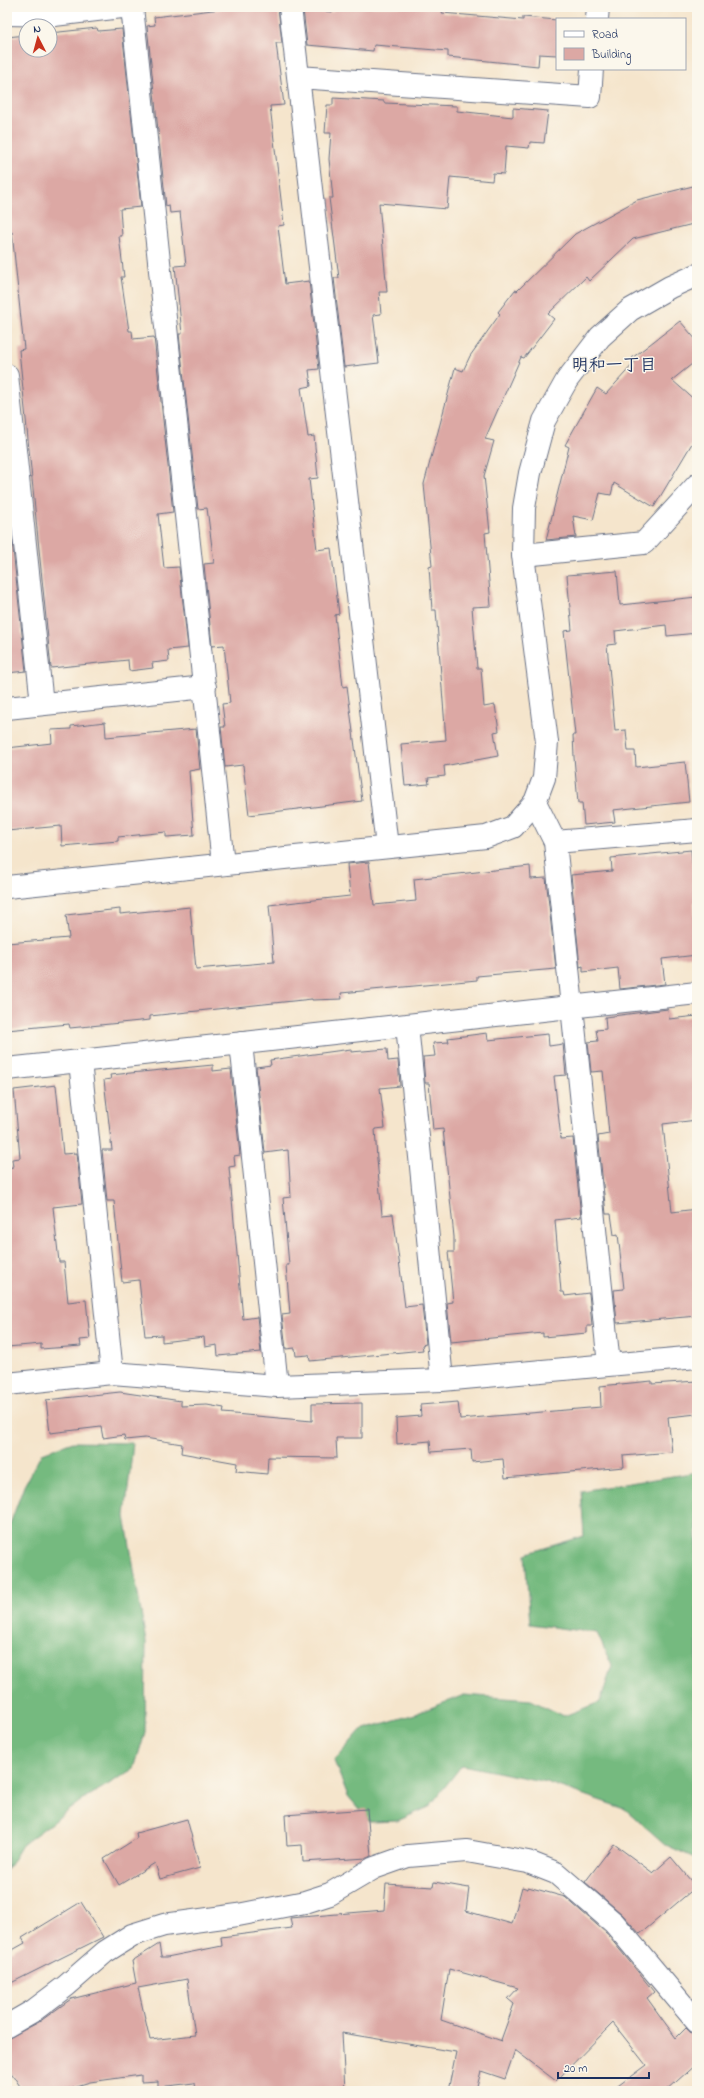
<svg xmlns="http://www.w3.org/2000/svg" width="704" height="2098" font-family="'Indie Flower','Klee One',sans-serif">
<rect width="100%" height="100%" fill="#fbf7ec"/>
<filter id="ink" filterUnits="userSpaceOnUse"><feTurbulence type="fractalNoise" baseFrequency=".025" numOctaves="2"/><feDisplacementMap in="SourceGraphic" scale="8" xChannelSelector="R" yChannelSelector="G"/><feConvolveMatrix kernelMatrix="1 2 1 2 8 2 1 2 1" color-interpolation-filters="sRGB"/></filter>
<filter id="wash" filterUnits="userSpaceOnUse"><feTurbulence type="fractalNoise" baseFrequency=".012" numOctaves="4" result="noise"/><feDisplacementMap in="SourceGraphic" scale="16" xChannelSelector="R" yChannelSelector="G"/><feGaussianBlur stdDeviation="0.9" result="paint"/><feColorMatrix in="noise" values="0 0 0 0 0 0 0 0 0 0 0 0 0 0 0 0 0 1.4 0 .05"/><feComposite in="paint" operator="in"/></filter>
<g filter="url(#wash)">
<rect width="100%" height="100%" fill="#f5e5cc"/>
<path fill="#74ba7f" stroke="#48746e" d="M 73,1442 L 133,1443 L 125,1516 L 146,1642 L 145,1732 L 134,1769 L 82,1800 L 22,1845 L 7,1870 L 7,1532 L 24,1486 L 42,1453 Z
M 697,1472 L 697,1859 L 666,1845 L 625,1809 L 546,1782 L 462,1765 L 429,1807 L 397,1821 L 370,1822 L 348,1796 L 334,1761 L 361,1730 L 415,1714 L 464,1695 L 531,1700 L 564,1716 L 600,1702 L 612,1666 L 597,1633 L 530,1624 L 525,1554 L 584,1536 L 581,1491 Z"/>
<g id="blocks">
<path fill="#dca8a4" fill-rule="evenodd" d="M 220,7 L 278,7 L 282,43 L 276,43 L 284,105 L 270,106 L 284,225 L 278,226 L 285,284 L 309,281 L 319,369 L 309,370 L 311,386 L 301,388 L 308,437 L 314,436 L 318,478 L 309,479 L 317,550 L 331,548 L 339,614 L 335,615 L 343,687 L 347,686 L 362,801 L 249,815 L 243,765 L 225,767 L 221,727 L 225,727 L 222,704 L 230,703 L 224,645 L 212,646 L 204,564 L 214,563 L 207,508 L 198,509 L 179,334 L 182,334 L 175,266 L 186,265 L 180,212 L 170,213 L 169,205 L 166,206 L 147,26 L 155,25 L 154,17 L 221,9 Z
M 334,7 L 416,7 L 443,9 L 442,13 L 523,20 L 523,17 L 557,20 L 557,55 L 539,54 L 538,66 L 448,57 L 448,51 L 374,45 L 373,51 L 307,45 L 303,9 L 333,12 Z
M 97,28 L 98,31 L 122,29 L 141,207 L 120,209 L 122,236 L 119,236 L 124,277 L 121,277 L 129,331 L 132,331 L 133,339 L 154,337 L 173,512 L 158,514 L 164,568 L 179,567 L 188,648 L 168,650 L 169,661 L 152,663 L 153,668 L 129,671 L 128,660 L 51,668 L 19,350 L 24,349 L 12,232 L 7,232 L 7,37 L 26,35 L 26,50 L 50,50 L 50,33 Z
M 333,98 L 384,101 L 384,103 L 457,106 L 457,111 L 513,117 L 513,108 L 548,111 L 544,143 L 530,142 L 529,148 L 506,146 L 504,174 L 493,173 L 492,181 L 450,177 L 447,209 L 379,203 L 387,292 L 379,292 L 381,314 L 373,315 L 379,363 L 344,367 L 334,278 L 339,278 L 329,198 L 333,198 L 329,159 L 331,133 L 325,133 L 327,105 L 333,105 Z
M 697,185 L 697,223 L 633,239 L 589,281 L 586,277 L 548,314 L 554,319 L 524,358 L 521,357 L 485,439 L 494,441 L 484,476 L 490,532 L 485,533 L 491,606 L 472,607 L 477,668 L 481,668 L 484,707 L 495,705 L 499,731 L 494,732 L 498,756 L 444,766 L 445,776 L 428,778 L 429,784 L 405,786 L 401,744 L 446,740 L 436,610 L 432,610 L 429,567 L 432,566 L 424,484 L 455,368 L 463,371 L 470,356 L 500,314 L 498,312 L 515,290 L 517,291 L 575,234 L 637,200 Z
M 680,321 L 697,341 L 697,360 L 672,380 L 697,402 L 697,435 L 654,507 L 614,483 L 611,495 L 600,493 L 593,520 L 573,516 L 576,537 L 546,540 L 569,447 L 565,445 L 597,388 L 606,394 L 635,362 L 632,358 Z
M 7,493 L 26,671 L 7,673 Z
M 617,571 L 620,605 L 697,597 L 697,633 L 667,636 L 666,625 L 615,631 L 616,644 L 607,645 L 615,731 L 626,730 L 628,751 L 635,751 L 636,767 L 685,762 L 689,802 L 613,810 L 615,822 L 584,825 L 582,803 L 578,803 L 574,757 L 573,735 L 575,735 L 564,631 L 572,630 L 567,575 Z
M 105,722 L 106,737 L 196,729 L 200,769 L 189,771 L 194,835 L 166,837 L 166,832 L 118,837 L 118,841 L 62,846 L 61,826 L 7,831 L 7,748 L 52,743 L 51,730 L 71,729 L 71,726 Z
M 691,850 L 693,871 L 697,870 L 697,902 L 694,902 L 697,955 L 662,959 L 665,984 L 620,989 L 618,968 L 583,972 L 583,966 L 580,967 L 571,875 L 612,871 L 611,858 Z
M 369,862 L 374,905 L 416,901 L 414,879 L 530,866 L 531,879 L 546,878 L 556,969 L 477,976 L 477,980 L 341,993 L 342,999 L 312,1000 L 312,999 L 150,1016 L 150,1020 L 70,1028 L 69,1024 L 7,1030 L 7,943 L 69,938 L 66,915 L 120,909 L 120,914 L 190,907 L 196,969 L 274,962 L 269,905 L 350,896 L 347,864 Z
M 668,1009 L 669,1019 L 697,1016 L 697,1120 L 663,1124 L 672,1212 L 697,1209 L 697,1316 L 617,1323 L 614,1290 L 624,1289 L 618,1234 L 614,1235 L 611,1214 L 606,1214 L 598,1136 L 609,1134 L 603,1071 L 591,1072 L 588,1042 L 598,1041 L 596,1030 L 606,1029 L 605,1017 Z
M 487,1033 L 488,1040 L 548,1034 L 549,1046 L 563,1044 L 566,1075 L 554,1076 L 561,1139 L 573,1138 L 581,1217 L 555,1220 L 561,1292 L 564,1292 L 565,1296 L 589,1293 L 592,1326 L 587,1326 L 587,1333 L 543,1337 L 543,1333 L 451,1342 L 447,1303 L 453,1302 L 448,1252 L 454,1252 L 454,1237 L 443,1129 L 433,1130 L 429,1083 L 425,1083 L 423,1057 L 435,1056 L 433,1043 L 449,1042 L 448,1038 Z
M 351,1049 L 351,1052 L 387,1049 L 388,1061 L 398,1060 L 400,1086 L 380,1088 L 385,1128 L 375,1129 L 377,1159 L 382,1215 L 393,1214 L 405,1307 L 422,1305 L 426,1344 L 422,1345 L 423,1350 L 310,1361 L 309,1355 L 296,1356 L 295,1348 L 286,1349 L 282,1315 L 290,1314 L 286,1265 L 289,1265 L 283,1198 L 291,1197 L 288,1150 L 265,1153 L 256,1067 L 271,1065 L 270,1060 Z
M 213,1065 L 213,1071 L 231,1069 L 240,1155 L 234,1156 L 235,1166 L 229,1167 L 243,1319 L 257,1317 L 261,1352 L 218,1356 L 217,1345 L 205,1347 L 204,1337 L 162,1342 L 162,1335 L 145,1336 L 139,1280 L 122,1282 L 114,1201 L 107,1201 L 102,1150 L 112,1150 L 104,1080 L 111,1079 L 110,1075 Z
M 56,1085 L 63,1154 L 77,1153 L 82,1204 L 53,1207 L 59,1262 L 64,1262 L 68,1302 L 86,1300 L 90,1339 L 80,1340 L 81,1346 L 41,1349 L 41,1344 L 7,1347 L 7,1168 L 13,1167 L 12,1159 L 20,1158 L 14,1090 Z
M 652,1381 L 652,1384 L 697,1381 L 697,1414 L 668,1417 L 672,1452 L 623,1456 L 624,1467 L 505,1478 L 503,1459 L 472,1462 L 471,1449 L 431,1452 L 430,1441 L 397,1444 L 396,1418 L 421,1416 L 420,1405 L 458,1402 L 460,1419 L 601,1407 L 600,1386 Z
M 120,1392 L 181,1401 L 181,1406 L 207,1405 L 224,1408 L 223,1413 L 312,1421 L 312,1404 L 362,1403 L 362,1438 L 336,1438 L 337,1458 L 268,1457 L 267,1474 L 236,1471 L 237,1463 L 181,1453 L 182,1444 L 145,1438 L 125,1440 L 124,1435 L 103,1438 L 101,1427 L 50,1433 L 46,1400 Z
M 367,1809 L 371,1856 L 367,1858 L 303,1862 L 302,1845 L 287,1846 L 285,1815 Z
M 187,1819 L 200,1868 L 160,1879 L 155,1863 L 119,1885 L 104,1859 L 137,1838 L 136,1833 Z
M 614,1844 L 653,1873 L 671,1857 L 696,1887 L 640,1934 L 622,1914 L 585,1882 Z
M 434,1882 L 469,1888 L 466,1911 L 512,1924 L 522,1887 L 528,1889 L 528,1887 L 565,1897 L 605,1932 L 630,1962 L 654,1992 L 647,1998 L 676,2038 L 686,2028 L 692,2034 L 697,2034 L 697,2063 L 666,2091 L 611,2091 L 646,2065 L 613,2023 L 556,2081 L 515,2050 L 505,2079 L 481,2071 L 476,2091 L 448,2091 L 456,2052 L 342,2033 L 345,2091 L 195,2091 L 194,2083 L 158,2087 L 158,2081 L 141,2082 L 141,2075 L 90,2082 L 60,2091 L 23,2091 L 7,2066 L 7,2039 L 39,2022 L 71,1999 L 136,1983 L 132,1961 L 159,1944 L 161,1957 L 167,1957 L 222,1946 L 221,1937 L 292,1928 L 290,1918 L 384,1910 L 386,1884 L 433,1887 ZM 449,1969 L 518,1988 L 508,1999 L 514,2004 L 501,2040 L 502,2041 L 441,2020 ZM 187,1979 L 195,2035 L 150,2040 L 138,1988 Z
M 81,1902 L 103,1937 L 7,1985 L 7,1953 L 25,1943 L 22,1938 Z"/>
</g>
</g>
<g filter="url(#ink)">
<use href="#blocks" fill-opacity="0" stroke="#676f84" stroke-width="1"/>
<g fill="none" stroke-linecap="round" stroke-linejoin="round">
<defs>
<path id="street" d="M 132,7 L 223,864
M 290,7 L 387,847
M 7,14 L 54,15 L 122,7
M 597,19 L 598,7
M 298,77 L 590,97 L 592,69
M 7,375 L 42,704
M 523,555 L 644,543 L 697,485
M 7,708 L 205,687
M 535,802 L 555,842 L 697,830
M 555,842 L 609,1365
M 407,1025 L 442,1380
M 241,1043 L 277,1386
M 80,1061 L 112,1373
M 7,1069 L 697,993
M 7,1384 L 112,1373 L 277,1386 L 442,1380 L 697,1357
M 7,2026 L 33,2011 L 66,1986 L 105,1952 L 132,1935 L 164,1925 L 238,1915 L 305,1902 L 330,1894 L 374,1868 L 408,1856 L 467,1851 L 528,1862 L 556,1873 L 614,1923 L 697,2022"/>
<path id="secondary" d="M 7,887 L 486,837 L 513,827 L 535,802 L 544,778 L 547,742 L 523,555 L 524,508 L 530,473 L 544,421 L 567,380 L 600,337 L 630,310 L 670,287 L 697,275"/>
</defs>
<use href="#street" stroke="#676f84" stroke-width="24"/>
<use href="#secondary" stroke="#676f84" stroke-width="24"/>
<use href="#street" stroke="#fff" stroke-width="22"/>
<use href="#secondary" stroke="#fff" stroke-width="22"/>
</g>
</g>
<g text-anchor="middle" stroke-width="3" stroke-linejoin="round" paint-order="stroke">
<g font-size="17" font-weight="bold" fill="#1b2f5e" stroke="#fbf7ec">
<text x="614" y="370">明和一丁目</text>
</g>
</g>
<rect width="704" height="2098" fill="none" stroke="#fbf7ec" stroke-width="24"/>
<rect x="556" y="18" width="130" height="52" fill="#fbf7ec" stroke="#a1a7b3"/>
<rect x="564" y="31" width="20" height="6" fill="#ffffff" stroke="#a1a7b3"/>
<text x="592" y="38" font-size="12" fill="#1b2f5e">Road</text>
<rect x="564" y="48" width="20" height="12" fill="#dca8a4" stroke="#a1a7b3"/>
<text x="592" y="58" font-size="12" fill="#1b2f5e">Building</text>
<g transform="translate(38 38) rotate(354)"><circle r="19" fill="#fbf7ec" stroke="#a1a7b3"/>
<path d="M0-3L7 15L0 10L-7 15Z" fill="#c8321e"/>
<text y="-6" font-size="11" font-weight="bold" text-anchor="middle" fill="#1b2f5e">N</text>
</g>
<path d="M558 2072v6h91v-6" fill="none" stroke="#1b2f5e" stroke-width="2"/>
<text x="564" y="2072" font-size="12" fill="#1b2f5e" stroke="#fbf7ec" stroke-width="3" paint-order="stroke">20 m</text>
</svg>
